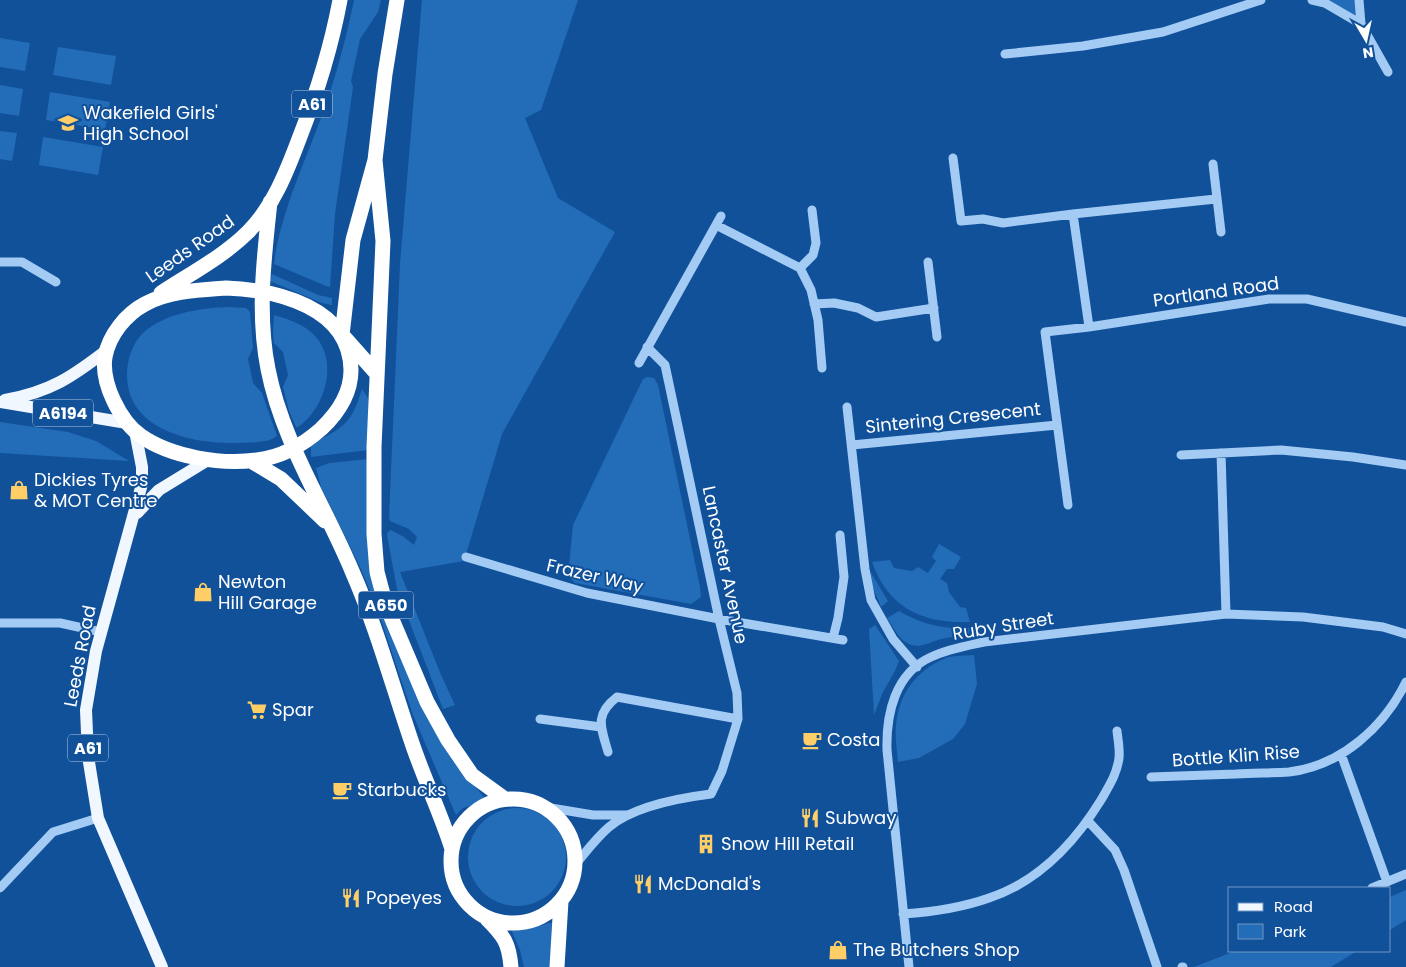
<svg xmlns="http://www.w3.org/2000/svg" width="1406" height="967" font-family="Poppins,sans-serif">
<rect width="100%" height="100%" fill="#11519a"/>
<path fill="#236cb8" d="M 354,0 L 381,0 L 378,12 L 360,39 L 351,81 L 353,87 L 335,214 L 330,287 L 326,286 L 274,264 C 280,215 304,164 321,118 C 335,80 346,39 354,0 Z
M 422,0 L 578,0 L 541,110 L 525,118 L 558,198 L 615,232 L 502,434 L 464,561 L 400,572 L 441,675 L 455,705 L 443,709 L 397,589 L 387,535 L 388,532 L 391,530 L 404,537 L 414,545 L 417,537 L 409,529 L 390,521 L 389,517 L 400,264 Z
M 1312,0 L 1359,0 L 1361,24 Z
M 0,38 L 30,43 L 25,71 L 0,67 Z
M 58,47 L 116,56 L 111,85 L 53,75 Z
M 0,85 L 23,89 L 19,116 L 0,113 Z
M 50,92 L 110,102 L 105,130 L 46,120 Z
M 0,131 L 17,133 L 12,161 L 0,159 Z
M 43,137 L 103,147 L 98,175 L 39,165 Z
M 272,274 L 318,295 L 332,298 L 332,305 L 322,303 L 270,281 Z
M 229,307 L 246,308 L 250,312 L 253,348 L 248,359 L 253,383 L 262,393 L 277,436 C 267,444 248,442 236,443 C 192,444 127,430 127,375 C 127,360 132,344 143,333 C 165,313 200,308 229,307 Z
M 274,315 C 287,319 301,323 312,333 C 340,358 326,408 298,427 L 296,427 L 289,411 L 283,387 L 288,375 L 283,352 L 274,343 L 273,334 Z
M 647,377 L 654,378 L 658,385 L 700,587 L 701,597 L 691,604 L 575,583 L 568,576 L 573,525 L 643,379 Z
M 362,389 L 368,398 L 368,450 L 311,457 L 311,444 C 343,428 351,425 362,389 Z
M 0,422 L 68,432 L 96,441 L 129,461 L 0,453 Z
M 369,459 L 371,555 L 456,762 L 486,800 L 463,808 L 456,815 L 413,715 L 376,605 L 360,567 L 321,487 L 316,468 L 329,463 Z
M 939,544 L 961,557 L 954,569 L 947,569 L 940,579 L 947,583 L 949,592 L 960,607 L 966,608 L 970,622 C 923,624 888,608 872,562 L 890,560 L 894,568 L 912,571 L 918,567 L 928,573 L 936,561 L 932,557 Z
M 870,571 L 888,601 L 881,607 L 871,583 Z
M 899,611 C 921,624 945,630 970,628 L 968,636 C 959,636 950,637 941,639 C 927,643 917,651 904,641 C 897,636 892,625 887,618 Z
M 875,625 L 899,661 L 895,671 L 883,692 L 874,715 L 869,629 Z
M 974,655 L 977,684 L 965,724 L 953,739 L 919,758 L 898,762 C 897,750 895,738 896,726 C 898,695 917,669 946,658 C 954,655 965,656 974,655 Z
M468 857a49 49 0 1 1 98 0a49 49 0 1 1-98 0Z
M 1406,890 L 1406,920 L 1390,930 L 1390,897 Z
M 549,923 L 552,923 L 550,967 L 524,967 L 520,950 L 512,932 L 513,929 L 532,928 Z
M 1235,951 L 1357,951 L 1331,967 L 1194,967 Z"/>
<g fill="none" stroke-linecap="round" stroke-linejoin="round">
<path stroke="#a3cbf4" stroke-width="9" d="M 1312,0 L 1325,3 L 1361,24
M 1359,0 L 1361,24 L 1388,72
M 1005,54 L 1083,46 L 1163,32 L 1261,0
M 953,158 L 961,221 L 983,219 L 1003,223 L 1073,214 L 1089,327
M 1213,164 L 1221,232
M 1073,214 L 1216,199
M 716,225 L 800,268 L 811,290 L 818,320 L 822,368
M 0,262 L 22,262 L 56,282
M 928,262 L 937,337
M 800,268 L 813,255 L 816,243 L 812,210
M 814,304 L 834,303 L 858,308 L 876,317 L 934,308
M 639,363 L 721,216
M 847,407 L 865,569 L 871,600 L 893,639 L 917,667
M 852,445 L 1057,425
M 1221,453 L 1226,614
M 1181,455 L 1281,450 L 1353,457 L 1406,465
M 1068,505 L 1045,332 L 1089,327 L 1269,299 L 1307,299 L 1406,322
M 466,557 L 587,593 L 719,619 L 843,640
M 0,623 L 60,623 L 101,632
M 833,638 L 838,618 L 844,577 L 840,535
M 540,719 L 601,727
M 608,752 C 601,727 594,715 617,697 L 738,719
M 1341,754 L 1387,882
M 1151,777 C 1179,776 1207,775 1236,774 C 1253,773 1272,773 1289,772 C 1341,766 1384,727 1406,682
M 545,807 L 593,815 L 627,815
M 1088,821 L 1115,850 L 1124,870 L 1157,967
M 575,865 C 586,852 596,838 609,827 C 634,806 679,798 711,794 L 722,771 L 738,719 L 737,693 L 719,619 L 665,365 L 647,347
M 0,888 L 53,832 L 98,818
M 1372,888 L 1406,874
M 903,914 C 932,912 961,908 989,898 C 1038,882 1075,842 1101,800 C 1109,786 1117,774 1119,758 C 1120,750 1118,740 1117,731
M 909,967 L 887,750 C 886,714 895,673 931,657 C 948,649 966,646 984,642 L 1226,614 L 1303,617 L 1383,627 L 1406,634
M 1182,967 L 1183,967"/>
<path stroke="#f1f7ff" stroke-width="12" d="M 5,400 C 50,392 72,377 107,350
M 0,402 L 127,423
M 135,431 L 142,467 L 142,484 L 96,651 L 86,710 L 88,756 L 98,818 L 162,967
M 137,513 L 159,490 L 208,460"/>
<path stroke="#fff" stroke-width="15" d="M 375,160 L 383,241 L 374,447 L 374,534 L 377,572 L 385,602 L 394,624 L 427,702 L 448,740 L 472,775 L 505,799
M 270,202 C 264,257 257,314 268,369 C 282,441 324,504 352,571 C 377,628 393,688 413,746 C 425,781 441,814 452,849
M 226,288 C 277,290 350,307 351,370 C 351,394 337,414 321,429 C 303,445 281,457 257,460 C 221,465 171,457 141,436 C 120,421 101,383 105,357 C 109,335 126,314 145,304 C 169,291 199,290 226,288 Z
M 161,293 C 190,274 224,256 248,232 C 273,207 287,171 299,139 C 317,93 331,48 340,0
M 342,335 L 353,240 L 375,160 L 385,74 L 397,0
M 345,338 L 377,374
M 251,461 L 281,479 L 325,521
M451 861a62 62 0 1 1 124 0a62 62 0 1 1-124 0Z
M 487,919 C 504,936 509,943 511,967
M 557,967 L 561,901"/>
</g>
<defs>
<symbol id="school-bare" viewBox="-9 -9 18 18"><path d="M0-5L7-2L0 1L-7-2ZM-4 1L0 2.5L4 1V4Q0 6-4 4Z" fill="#ffce67" stroke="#11519a" stroke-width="2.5" paint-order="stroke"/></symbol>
<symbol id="shop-bare" viewBox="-9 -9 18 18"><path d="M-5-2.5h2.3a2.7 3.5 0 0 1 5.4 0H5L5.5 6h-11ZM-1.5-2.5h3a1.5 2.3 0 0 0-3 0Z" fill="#ffce67" stroke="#11519a" stroke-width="2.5" paint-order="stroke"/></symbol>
<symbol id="supermarket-bare" viewBox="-9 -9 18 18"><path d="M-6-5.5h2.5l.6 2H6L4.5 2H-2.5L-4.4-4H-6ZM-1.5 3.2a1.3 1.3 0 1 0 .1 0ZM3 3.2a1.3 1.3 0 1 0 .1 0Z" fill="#ffce67" stroke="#11519a" stroke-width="2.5" paint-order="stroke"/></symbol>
<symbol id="cafe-bare" viewBox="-9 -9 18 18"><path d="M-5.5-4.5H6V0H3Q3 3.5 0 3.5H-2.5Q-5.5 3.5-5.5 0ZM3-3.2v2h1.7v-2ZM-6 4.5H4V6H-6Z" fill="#ffce67" stroke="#11519a" stroke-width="2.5" paint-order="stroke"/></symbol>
<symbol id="restaurant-bare" viewBox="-9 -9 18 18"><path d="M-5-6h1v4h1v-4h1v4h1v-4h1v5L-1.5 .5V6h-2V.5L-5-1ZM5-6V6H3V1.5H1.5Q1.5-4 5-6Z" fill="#ffce67" stroke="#11519a" stroke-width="2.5" paint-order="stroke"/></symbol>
<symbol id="building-bare" viewBox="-9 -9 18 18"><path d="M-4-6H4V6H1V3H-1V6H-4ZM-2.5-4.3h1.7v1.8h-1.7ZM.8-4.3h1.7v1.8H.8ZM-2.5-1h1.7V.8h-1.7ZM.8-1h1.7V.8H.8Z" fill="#ffce67" stroke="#11519a" stroke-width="2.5" paint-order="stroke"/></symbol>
</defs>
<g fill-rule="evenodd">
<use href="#school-bare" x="54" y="109" width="28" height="28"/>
<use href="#shop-bare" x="5" y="476" width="28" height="28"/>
<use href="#shop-bare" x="189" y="578" width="28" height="28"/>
<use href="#supermarket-bare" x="243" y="696" width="28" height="28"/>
<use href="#cafe-bare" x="798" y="726" width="28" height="28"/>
<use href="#cafe-bare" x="328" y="776" width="28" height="28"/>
<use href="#restaurant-bare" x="796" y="804" width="28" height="28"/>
<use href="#building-bare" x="692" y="830" width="28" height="28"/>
<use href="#restaurant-bare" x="629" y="870" width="28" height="28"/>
<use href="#restaurant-bare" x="337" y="884" width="28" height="28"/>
<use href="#shop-bare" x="824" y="936" width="28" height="28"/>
</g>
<g text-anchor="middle" stroke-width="4" stroke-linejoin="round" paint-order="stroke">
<g fill="#11519a" stroke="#b8cbe1" stroke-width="1">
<rect x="292" y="90.5" width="40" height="27" rx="4"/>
<rect x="33" y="399.5" width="60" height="27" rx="4"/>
<rect x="358.5" y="591.5" width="55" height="27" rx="4"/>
<rect x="68" y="734.5" width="40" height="27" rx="4"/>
</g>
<g font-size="16" font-weight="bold" fill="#fff">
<text x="312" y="110">A61</text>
<text x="63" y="419">A6194</text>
<text x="386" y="611">A650</text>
<text x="88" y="754">A61</text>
</g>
<g font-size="18" fill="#fff" stroke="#11519a" text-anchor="start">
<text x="83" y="119">Wakefield Girls'<tspan x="83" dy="21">High School</tspan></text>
<text x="34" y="486">Dickies Tyres<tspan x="34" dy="21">&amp; MOT Centre</tspan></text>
<text x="218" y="588">Newton<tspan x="218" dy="21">Hill Garage</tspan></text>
<text x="272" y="716">Spar</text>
<text x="827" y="746">Costa</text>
<text x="357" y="796">Starbucks</text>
<text x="825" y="824">Subway</text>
<text x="721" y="850">Snow Hill Retail</text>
<text x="658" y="890">McDonald's</text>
<text x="366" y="904">Popeyes</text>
<text x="853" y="956">The Butchers Shop</text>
</g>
<g font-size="18" fill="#fff" stroke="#11519a">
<text transform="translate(190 249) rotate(-35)" y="6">Leeds Road</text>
<text transform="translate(1216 292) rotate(-8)" y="6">Portland Road</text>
<text transform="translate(953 418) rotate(-6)" y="6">Sintering Cresecent</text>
<text transform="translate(725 565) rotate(78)" y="6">Lancaster Avenue</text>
<text transform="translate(595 576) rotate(13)" y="6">Frazer Way</text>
<text transform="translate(1003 626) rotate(-9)" y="6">Ruby Street</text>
<text transform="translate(80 656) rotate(-79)" y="6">Leeds Road</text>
<text transform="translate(1236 756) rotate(-4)" y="6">Bottle Klin Rise</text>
</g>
</g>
<rect x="1228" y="887" width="162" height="65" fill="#11519a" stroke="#7097c2"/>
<rect x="1238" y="903" width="25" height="8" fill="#f1f7ff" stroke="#7097c2"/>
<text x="1274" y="912" font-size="15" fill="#ffffff">Road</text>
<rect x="1238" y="924" width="25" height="15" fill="#236cb8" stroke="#7097c2"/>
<text x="1274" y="937" font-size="15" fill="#ffffff">Park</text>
<g transform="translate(1366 40) rotate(171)" stroke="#11519a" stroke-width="4" paint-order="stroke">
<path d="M0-4L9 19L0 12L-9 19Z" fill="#ffffff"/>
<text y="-8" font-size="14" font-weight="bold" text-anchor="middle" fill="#ffffff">N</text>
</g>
</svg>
